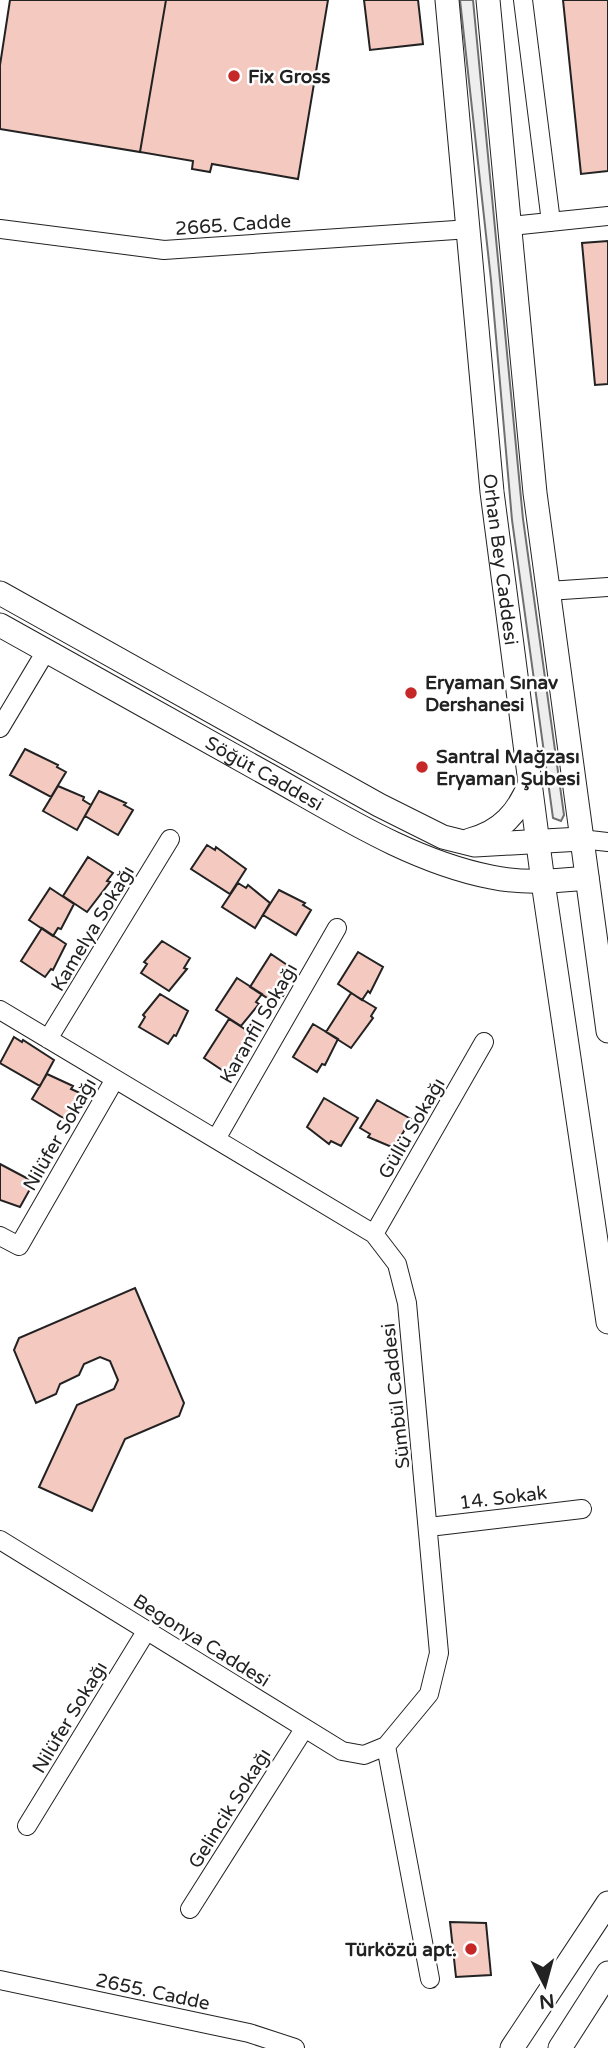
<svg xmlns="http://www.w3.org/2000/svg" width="608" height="2048" font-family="'Varela Round',sans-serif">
<rect width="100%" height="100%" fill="#fff"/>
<path fill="#eee" stroke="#6f6f6f" stroke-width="2" d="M 460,0 L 473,0 L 523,519 L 564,815 L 561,821 L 553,818 L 512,520 L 491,280 Z"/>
<path fill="#f3c9c0" stroke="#222" stroke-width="2" d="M 10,0 L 166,0 L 140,152 L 0,129 L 0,65 Z
M 166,0 L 328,0 L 298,179 L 212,164 L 210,172 L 192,169 L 193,161 L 140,152 Z
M 364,0 L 418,0 L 423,44 L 370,50 Z
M 563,0 L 608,0 L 608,171 L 581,174 Z
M 608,241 L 608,384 L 595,385 L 582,243 Z
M 25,749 L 58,765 L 57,767 L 66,772 L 51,797 L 10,775 Z
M 58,786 L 84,797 L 83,800 L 91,805 L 77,830 L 43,811 Z
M 99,791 L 126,803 L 124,805 L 133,810 L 118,835 L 85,816 Z
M 207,845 L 215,850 L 216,847 L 246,869 L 230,894 L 191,869 Z
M 88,857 L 113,873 L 107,881 L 110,882 L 87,912 L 63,896 Z
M 238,883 L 246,888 L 248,885 L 270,903 L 255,928 L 222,907 Z
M 50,888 L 74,904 L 61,929 L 58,928 L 53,936 L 29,920 Z
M 279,890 L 305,903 L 303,905 L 311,910 L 296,935 L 263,915 Z
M 42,928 L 66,944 L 53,970 L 51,969 L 45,977 L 21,961 Z
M 162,941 L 190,958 L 184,968 L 187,969 L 169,991 L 141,973 L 147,964 L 144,962 Z
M 358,952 L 383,967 L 370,993 L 368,991 L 362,1000 L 338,984 Z
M 271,954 L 296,971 L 283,996 L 280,995 L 275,1003 L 250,987 Z
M 237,978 L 262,994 L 256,1002 L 259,1004 L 241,1026 L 216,1010 Z
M 351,993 L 376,1008 L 371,1016 L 373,1018 L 351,1048 L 326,1032 Z
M 160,994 L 188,1011 L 176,1036 L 174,1035 L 168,1044 L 139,1027 L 145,1017 L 143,1015 Z
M 229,1019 L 254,1035 L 236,1067 L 233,1066 L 228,1074 L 204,1058 Z
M 313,1024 L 338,1039 L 325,1065 L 322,1064 L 317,1072 L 293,1057 Z
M 14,1037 L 22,1042 L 23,1040 L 54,1060 L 40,1086 L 0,1063 Z
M 47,1074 L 73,1086 L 71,1089 L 80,1093 L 65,1119 L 32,1099 Z
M 324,1098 L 358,1118 L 341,1146 L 331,1141 L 329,1144 L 307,1127 Z
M 377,1100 L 411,1119 L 394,1148 L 368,1137 L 370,1134 L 360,1128 Z
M 0,1164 L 34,1182 L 20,1207 L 0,1200 Z
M 135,1288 L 184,1403 L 179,1416 L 125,1439 L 92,1511 L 39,1487 L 77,1405 L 114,1389 L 118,1380 L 110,1361 L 100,1357 L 84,1364 L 79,1375 L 60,1384 L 56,1394 L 36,1403 L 14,1350 L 19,1338 Z
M 450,1922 L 486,1923 L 491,1975 L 456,1977 Z"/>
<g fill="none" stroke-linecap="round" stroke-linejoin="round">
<defs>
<path id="minor" d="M 523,0 L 551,222
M 511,226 L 608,216
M 0,229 L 164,250 L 470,229
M 548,591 L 608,587
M 0,728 L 46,651
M 581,839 L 608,842
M 0,1010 L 374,1234 L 397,1264 L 407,1303 L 439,1653 L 429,1694 L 386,1746 L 430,1979
M 48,1039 L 170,839
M 216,1139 L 337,928
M 374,1234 L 484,1042
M 0,1236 L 19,1246 L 115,1079
M 429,1527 L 582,1509
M 0,1540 L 342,1751 L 364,1755 L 386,1746
M 27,1826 L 147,1630
M 190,1909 L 304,1729
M 0,1980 L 249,2033 L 295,2048"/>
<g id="major">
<path id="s1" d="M 447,0 L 492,492 L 543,882 L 608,1322"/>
<path d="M 488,0 L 535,493 L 608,1031"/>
<path d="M 0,593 L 379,805 L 443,837 L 475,845 L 581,839"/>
<path id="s2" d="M 0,625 C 88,674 177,724 265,773 C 337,813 410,861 491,877 C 524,884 554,881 587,878"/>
<path d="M 470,840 C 501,832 518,813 530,783"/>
<path d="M 512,2048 L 608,1903"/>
<path d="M 560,2048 L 608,1973"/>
</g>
</defs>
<use href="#minor" stroke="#222" stroke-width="20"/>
<use href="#major" stroke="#222" stroke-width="25"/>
<use href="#minor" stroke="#fff" stroke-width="18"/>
<use href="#major" stroke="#fff" stroke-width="23"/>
</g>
<g fill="#c62828" stroke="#fff" stroke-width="2.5">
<circle cx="234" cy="76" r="7"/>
<circle cx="411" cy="693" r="7"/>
<circle cx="422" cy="767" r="7"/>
<circle cx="471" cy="1949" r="7"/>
</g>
<g text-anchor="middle" stroke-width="5" stroke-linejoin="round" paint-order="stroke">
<g font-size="19" font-weight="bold" fill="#222" stroke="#fff" text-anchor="start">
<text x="248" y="83">Fix Gross</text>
<text x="425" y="689">Eryaman Sınav<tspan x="425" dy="22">Dershanesi</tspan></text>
<text x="436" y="763">Santral Mağzası<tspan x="436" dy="22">Eryaman Şubesi</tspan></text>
<text x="457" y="1956" text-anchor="end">Türközü apt.</text>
</g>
<g font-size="19" fill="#222" stroke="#fff">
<text transform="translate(233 224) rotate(-4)" y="7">2665. Cadde</text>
<text dy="7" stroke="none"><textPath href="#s1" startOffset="562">Orhan Bey Caddesi</textPath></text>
<text dy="7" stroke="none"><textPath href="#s2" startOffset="303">Söğüt Caddesi</textPath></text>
<text transform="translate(92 928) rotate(-59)" y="7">Kamelya Sokağı</text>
<text transform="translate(258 1023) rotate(-60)" y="7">Karanfil Sokağı</text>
<text transform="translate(411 1128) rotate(-60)" y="7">Güllü Sokağı</text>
<text transform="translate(59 1134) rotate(-60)" y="7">Nilüfer Sokağı</text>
<text transform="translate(395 1396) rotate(-96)" y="7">Sümbül Caddesi</text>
<text transform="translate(503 1497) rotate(-7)" y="7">14. Sokak</text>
<text transform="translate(202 1640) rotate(32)" y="7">Begonya Caddesi</text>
<text transform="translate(69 1717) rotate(-59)" y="7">Nilüfer Sokağı</text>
<text transform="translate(229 1808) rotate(-58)" y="7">Gelincik Sokağı</text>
<text transform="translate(153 1991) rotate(12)" y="7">2655. Cadde</text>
</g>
</g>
<g transform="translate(545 1985) rotate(174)" stroke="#ffffff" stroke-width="5" paint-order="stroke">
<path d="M0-5L12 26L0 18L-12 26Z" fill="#222222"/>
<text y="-10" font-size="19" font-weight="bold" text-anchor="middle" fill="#222222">N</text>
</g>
</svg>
